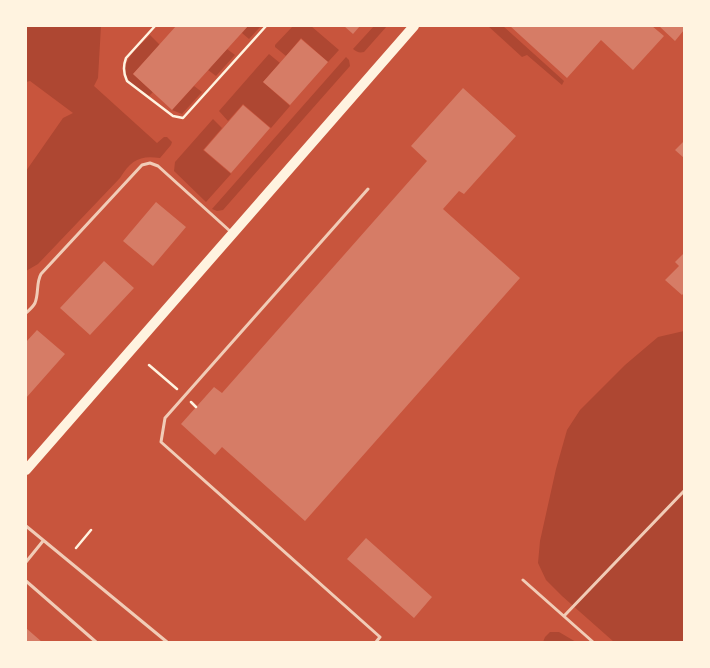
<svg xmlns="http://www.w3.org/2000/svg" width="710" height="668" font-family="'PT Sans',sans-serif">
<rect width="100%" height="100%" fill="#c8553d"/>
<path fill="#ae4732" d="M 26,26 L 101,26 L 98,78 L 94,86 L 157,143 L 164,137 L 167,137 L 172,142 L 171,145 L 160,158 C 140,155 131,160 120,178 L 38,264 L 26,271 L 26,171 L 63,118 L 73,113 L 30,81 L 26,82 Z
M 248,26 L 261,26 L 249,39 L 242,33 Z
M 293,26 L 311,26 L 339,50 L 328,62 L 301,38 L 286,56 L 275,47 L 275,45 Z
M 374,26 L 387,26 L 364,52 C 359,53 357,52 353,49 Z
M 488,26 L 503,26 L 564,81 L 562,85 L 527,55 L 522,57 Z
M 150,35 L 160,45 L 133,74 L 153,92 L 149,96 C 143,91 131,85 127,78 C 119,61 140,46 150,35 Z
M 227,49 L 235,55 L 216,76 L 208,70 Z
M 269,54 L 280,63 L 263,82 L 290,106 L 271,128 L 243,104 L 228,121 L 219,111 Z
M 346,57 L 349,60 L 350,66 L 223,210 L 217,211 L 212,209 Z
M 194,86 L 202,92 L 182,114 L 172,110 Z
M 213,119 L 222,128 L 203,150 L 231,174 L 206,202 L 174,171 L 175,162 Z
M 684,331 L 684,642 L 614,642 L 562,596 L 546,580 L 538,563 L 540,541 L 556,469 L 567,430 L 580,410 L 625,365 L 658,337 Z
M 550,632 L 559,632 L 576,642 L 543,642 L 545,637 Z"/>
<path fill="#d67c66" d="M 176,26 L 248,26 L 172,110 L 133,74 Z
M 344,26 L 360,26 L 353,34 Z
M 510,26 L 652,26 L 664,36 L 633,70 L 601,40 L 567,78 Z
M 659,26 L 684,26 L 684,30 L 675,41 Z
M 301,39 L 328,62 L 290,105 L 263,82 Z
M 463,88 L 516,136 L 464,194 L 459,191 L 443,209 L 520,278 L 305,521 L 222,447 L 215,455 L 181,424 L 214,387 L 222,393 L 427,161 L 411,146 Z
M 243,105 L 270,128 L 231,173 L 204,150 Z
M 684,141 L 684,158 L 675,150 Z
M 156,202 L 186,227 L 153,266 L 123,241 Z
M 684,253 L 684,293 L 682,295 L 665,280 L 679,266 L 675,262 Z
M 104,261 L 134,288 L 90,335 L 60,308 Z
M 37,330 L 65,354 L 26,398 L 26,342 Z
M 366,538 L 432,597 L 414,618 L 347,559 Z
M 26,628 L 42,642 L 26,642 Z"/>
<g fill="none" stroke-linecap="round" stroke-linejoin="round">
<path stroke="#fff3e0" stroke-width="2.5" d="M 155,26 L 126,58 C 123,66 123,73 127,81 L 173,116 L 183,118 L 266,26
M 149,365 L 177,389
M 191,402 L 196,407
M 76,548 L 91,530"/>
<path stroke="#f1ccb7" stroke-width="3" d="M 368,189 L 165,418 L 161,442 L 380,637 L 376,642
M 26,313 C 29,310 33,307 35,303 C 39,293 36,283 41,274 L 142,165 L 150,163 L 158,166 L 231,232
M 26,526 L 167,642
M 26,562 L 43,541
M 523,580 L 593,642
M 26,581 L 96,642
M 564,616 L 684,491"/>
<path stroke="#fff3e0" stroke-width="10" d="M 26,470 L 414,26"/>
</g>
<rect width="710" height="668" fill="none" stroke="#fff3e0" stroke-width="54"/>
</svg>
